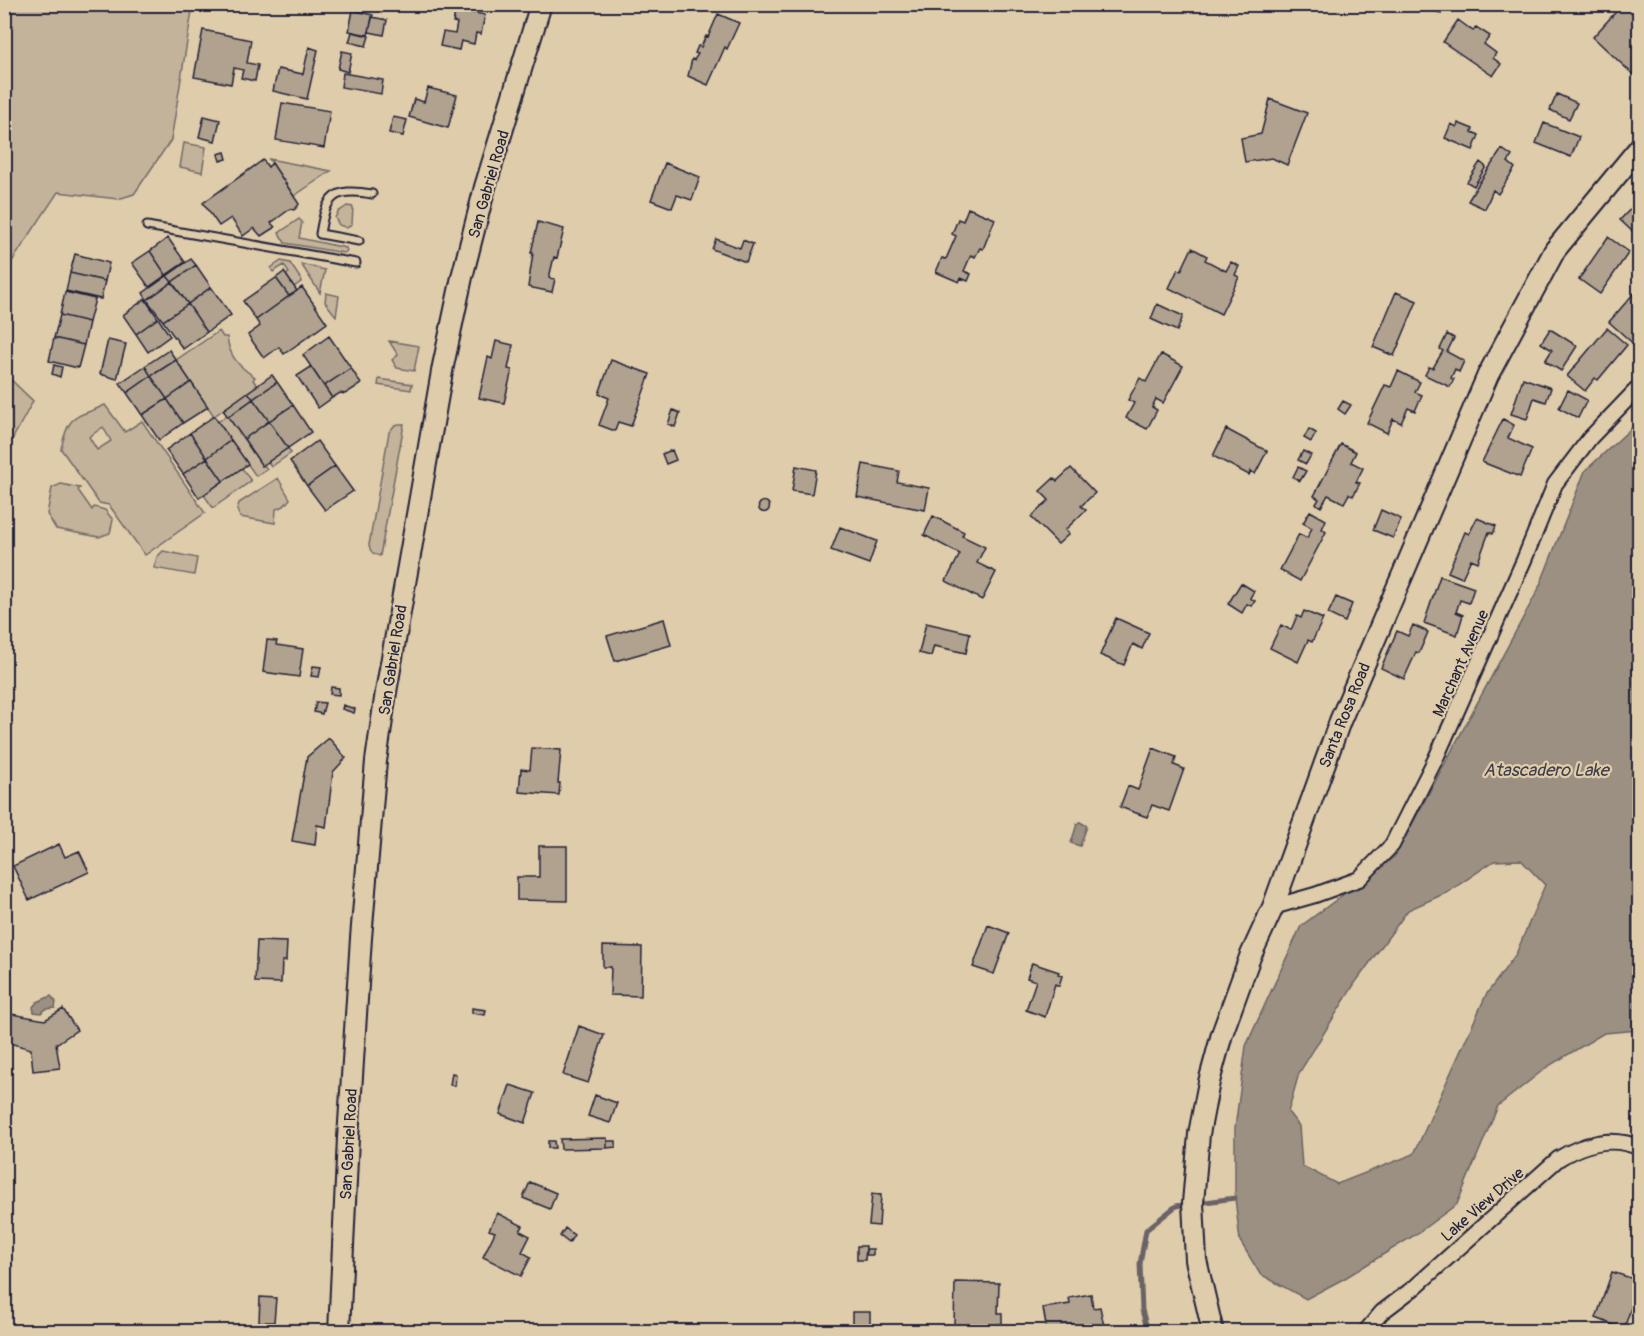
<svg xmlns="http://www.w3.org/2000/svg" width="1644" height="1336" font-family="Pangolin,sans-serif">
<rect width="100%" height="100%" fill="#dfccaa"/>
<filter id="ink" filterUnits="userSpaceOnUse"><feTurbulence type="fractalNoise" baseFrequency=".0167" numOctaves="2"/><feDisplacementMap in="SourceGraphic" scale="12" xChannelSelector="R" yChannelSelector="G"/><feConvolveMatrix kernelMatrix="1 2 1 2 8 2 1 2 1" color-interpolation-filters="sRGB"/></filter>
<g filter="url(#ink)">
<path fill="#c3b39a" stroke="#726a6a" stroke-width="1.5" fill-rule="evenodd" d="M 5,4 L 193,5 L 171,140 L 134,194 L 118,199 L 58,192 L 7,269 L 5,280 Z
M 184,143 L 206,147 L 202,172 L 180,167 Z
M 269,159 L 331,171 L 294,196 Z
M 347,206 L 353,207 L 352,224 L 347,228 L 339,225 L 335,218 L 338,212 Z
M 299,219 L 302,222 L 299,238 L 346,248 L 347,251 L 344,253 L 285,243 L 279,233 Z
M 281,261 L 290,263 L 302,281 L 294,287 L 286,275 L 289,273 L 284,265 L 273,272 L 271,268 Z
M 301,264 L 325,270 L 320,293 Z
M 326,293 L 339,296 L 336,316 L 325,302 Z
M 219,331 L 223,337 L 227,337 C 229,356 239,367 255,377 L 253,380 L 258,386 L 214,416 L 176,360 Z
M 389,341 L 419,346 L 414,371 L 397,368 L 392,360 L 398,355 Z
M 4,373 L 33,401 L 7,449 L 4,449 Z
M 379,379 L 412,384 L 411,390 L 378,385 Z
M 105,405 L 125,432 L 142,421 L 205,513 L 145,555 L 109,505 L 99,503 L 61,449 C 69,412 75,419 105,405 ZM 103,427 L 111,441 L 97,450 L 89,437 Z
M 227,415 L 262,466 L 264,465 L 267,469 L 256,476 L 218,422 Z
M 399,424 L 404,424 L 380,556 C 373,555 370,552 369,545 L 389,432 L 395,425 Z
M 288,448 L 291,453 L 271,467 L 268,462 Z
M 242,468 L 251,481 L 213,508 L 204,495 Z
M 278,478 L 290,499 L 284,506 L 276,509 L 275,523 L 240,517 L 237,510 L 239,503 Z
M 61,484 L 80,488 L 78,490 L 92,510 L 94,507 L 105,510 L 113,520 L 110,533 L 99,537 L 56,529 L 47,514 L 52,488 Z
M 163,551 L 197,558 L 194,575 L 154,568 L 157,557 Z"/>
<path fill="#9b9082" stroke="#6b6466" stroke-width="1.5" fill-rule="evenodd" d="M 1639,421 L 1639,1030 L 1604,1033 L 1547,1067 L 1498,1106 L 1457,1204 L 1415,1235 L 1345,1278 L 1306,1299 L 1260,1274 L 1240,1241 L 1235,1198 L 1235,1128 L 1246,1046 L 1301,926 L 1395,856 L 1538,590 L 1585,471 ZM 1521,860 L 1545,885 L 1516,954 L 1486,995 L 1414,1154 L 1337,1184 L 1302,1166 L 1299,1126 L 1288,1112 L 1299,1073 L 1355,983 L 1408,910 L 1448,892 L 1494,861 Z
M 1080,822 L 1087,826 L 1080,846 L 1071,843 L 1077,824 Z
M 51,996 L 56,1002 L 55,1008 L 46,1009 L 41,1013 L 34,1012 L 33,1007 L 37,1002 Z"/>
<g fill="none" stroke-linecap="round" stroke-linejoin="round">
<path stroke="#6b6466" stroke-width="5" d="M 1198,1203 L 1235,1198
M 1148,1332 L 1142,1310 L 1140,1264 L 1146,1230 L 1176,1206 L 1189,1204"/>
</g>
<path fill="#b0a28f" stroke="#22223b" stroke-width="1.5" d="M 1424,4 L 1447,4 L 1441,14 Z
M 1623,4 L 1628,4 L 1640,15 L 1640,38 L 1637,40 L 1640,42 L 1640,81 L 1593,37 Z
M 456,9 L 485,15 L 481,34 L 476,33 L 474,44 L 461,41 L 459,50 L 440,46 L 443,32 L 455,34 L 457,23 L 453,22 Z
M 353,10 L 373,15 L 368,35 L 349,31 Z
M 718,14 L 739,23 L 727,49 L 725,47 L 708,85 L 688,76 L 692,59 L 694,60 L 698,54 L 695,53 L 698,46 L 701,47 L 706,36 L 708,37 Z
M 372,17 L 387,20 L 384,35 L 369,32 Z
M 1458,20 L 1473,31 L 1476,27 L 1490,36 L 1484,44 L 1496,53 L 1493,58 L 1501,64 L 1493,76 L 1443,42 Z
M 203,30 L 251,40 L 247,63 L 258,65 L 255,81 L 241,78 L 243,70 L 234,68 L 231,84 L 194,77 Z
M 352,32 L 369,36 L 366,46 L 349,42 Z
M 309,47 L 318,50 L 307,99 L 273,91 L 278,69 L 303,74 Z
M 342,51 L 352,53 L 348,72 L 338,69 Z
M 343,73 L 383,80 L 381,94 L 341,87 Z
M 428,88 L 457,95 L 448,128 L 409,117 L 414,99 L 424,102 Z
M 1557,94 L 1577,103 L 1569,119 L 1550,110 Z
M 1270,99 L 1307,113 L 1287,165 L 1272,158 L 1245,162 L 1241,138 L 1261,134 Z
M 282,103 L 330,111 L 324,148 L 276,140 Z
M 204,116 L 220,120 L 215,141 L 199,137 Z
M 393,117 L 407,120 L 403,136 L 389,133 Z
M 1458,123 L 1473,129 L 1472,132 L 1479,135 L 1473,150 L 1445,138 L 1451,124 L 1457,127 Z
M 1544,123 L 1579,137 L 1571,157 L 1536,143 Z
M 1502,149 L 1512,156 L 1508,162 L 1515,168 L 1498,194 L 1493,190 L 1485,209 L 1468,201 L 1479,183 Z
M 225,152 L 227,159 L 220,161 L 218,154 Z
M 263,160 L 268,167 L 272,163 L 299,204 L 297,207 L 294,210 L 290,209 L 271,223 L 275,227 L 261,236 L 254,228 L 243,236 L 231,218 L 219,226 L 203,203 Z
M 1480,162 L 1486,167 L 1474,186 L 1467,182 Z
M 665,163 L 700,177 L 692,200 L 677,195 L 672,208 L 651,200 Z
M 1637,202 L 1640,205 L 1640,225 L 1633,232 L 1620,220 Z
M 968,208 L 995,219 L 983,249 L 980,248 L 975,257 L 971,255 L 964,271 L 971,274 L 968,281 L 961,278 L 959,282 L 936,272 L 942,258 L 946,259 L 956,236 L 952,234 L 958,219 L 963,221 Z
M 538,222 L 564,229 L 557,258 L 554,257 L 549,278 L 555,279 L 552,292 L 528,287 L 533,253 L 531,253 Z
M 1608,237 L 1629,252 L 1600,294 L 1579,279 Z
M 168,238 L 185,262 L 166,275 L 150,251 Z
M 716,239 L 740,248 L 743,240 L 753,244 L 746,262 L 712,249 Z
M 1192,248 L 1207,256 L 1205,260 L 1226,271 L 1231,262 L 1239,266 L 1235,275 L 1239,277 L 1221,314 L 1169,288 L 1178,269 L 1181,271 Z
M 150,251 L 166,275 L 149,287 L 132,263 Z
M 75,254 L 109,263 L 105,281 L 70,273 Z
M 191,259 L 196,265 L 172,282 L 167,276 Z
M 196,265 L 211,287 L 188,304 L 172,282 Z
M 284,272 L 297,291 L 289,296 L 276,278 Z
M 70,273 L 105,281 L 101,299 L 66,291 Z
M 167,276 L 172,282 L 147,300 L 143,293 Z
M 276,278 L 289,296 L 256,320 L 243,301 Z
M 172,282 L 188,304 L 163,321 L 147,300 Z
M 211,287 L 231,315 L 207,332 L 188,304 Z
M 302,287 L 327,323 L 284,354 L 279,347 L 264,358 L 248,335 L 260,326 L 256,320 Z
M 65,292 L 95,299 L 89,322 L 60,315 Z
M 1396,292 L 1417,301 L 1394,356 L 1373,347 Z
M 1634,293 L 1640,298 L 1638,348 L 1609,322 Z
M 145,299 L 158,318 L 136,334 L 123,315 Z
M 188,304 L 207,332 L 183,349 L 163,321 Z
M 1157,304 L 1183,316 L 1177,331 L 1151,319 Z
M 60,315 L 89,322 L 84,345 L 54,338 Z
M 158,318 L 170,336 L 148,352 L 136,334 Z
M 1607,328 L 1627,345 L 1598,380 L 1595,378 L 1585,391 L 1567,376 Z
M 1550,329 L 1577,346 L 1561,371 L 1545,361 L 1552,350 L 1541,343 Z
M 1447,334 L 1454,338 L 1447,352 L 1464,361 L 1459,372 L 1455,369 L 1451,378 L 1454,379 L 1450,387 L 1425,375 L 1429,367 L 1433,368 L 1443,351 L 1440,349 Z
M 329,336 L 351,368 L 324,386 L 303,355 Z
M 54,338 L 84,345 L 78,368 L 49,361 Z
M 108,340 L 126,344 L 117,379 L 100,374 Z
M 496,341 L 513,345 L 508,369 L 512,370 L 504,403 L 479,398 L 488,357 L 492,359 Z
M 169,350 L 176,360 L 151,376 L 145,366 Z
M 1161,354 L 1183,366 L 1163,403 L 1156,399 L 1152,407 L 1157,410 L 1147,429 L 1126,418 L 1134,403 L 1128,400 L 1140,378 L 1146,382 Z
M 176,360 L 191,382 L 167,399 L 151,376 Z
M 611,360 L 650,374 L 631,426 L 618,422 L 615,431 L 599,425 L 609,398 L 599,394 Z
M 54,365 L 62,367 L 60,377 L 52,374 Z
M 145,366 L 151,376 L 127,393 L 120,383 Z
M 311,367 L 332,398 L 318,408 L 297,376 Z
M 351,368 L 361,384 L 345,394 L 340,393 L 332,398 L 324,386 Z
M 1398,371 L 1420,382 L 1415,392 L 1422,395 L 1415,411 L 1408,408 L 1401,423 L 1393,419 L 1387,433 L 1367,423 L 1385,385 L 1391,387 Z
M 272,375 L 277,382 L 253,399 L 248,392 Z
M 151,376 L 167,399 L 142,415 L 127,393 Z
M 1523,378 L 1551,388 L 1546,402 L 1534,398 L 1527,419 L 1511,414 Z
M 191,382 L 208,407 L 183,423 L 167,399 Z
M 277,382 L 293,405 L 269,421 L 253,399 Z
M 1568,390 L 1587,400 L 1578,418 L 1559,408 Z
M 248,392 L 253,399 L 228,417 L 223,410 Z
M 167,399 L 183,423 L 159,440 L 142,415 Z
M 253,399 L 269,421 L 244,439 L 228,417 Z
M 1343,401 L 1351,405 L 1345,414 L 1338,409 Z
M 293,405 L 311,432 L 288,448 L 269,421 Z
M 673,410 L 680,413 L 675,427 L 668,424 Z
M 214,416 L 231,440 L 207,458 L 190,433 Z
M 1503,419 L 1514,425 L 1508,438 L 1532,449 L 1520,477 L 1482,462 Z
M 269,421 L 288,448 L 262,466 L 244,439 Z
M 1226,429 L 1267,451 L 1255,474 L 1251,471 L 1249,475 L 1213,456 Z
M 1309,429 L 1316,433 L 1311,442 L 1304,438 Z
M 190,433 L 207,458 L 183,474 L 166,450 Z
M 231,440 L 248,464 L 223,481 L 207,458 Z
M 317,441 L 335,466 L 307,486 L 290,461 Z
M 1341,444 L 1356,452 L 1351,462 L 1363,468 L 1356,482 L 1360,483 L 1353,496 L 1349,494 L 1344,503 L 1328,495 L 1321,507 L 1316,504 L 1319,499 L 1314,496 Z
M 672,450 L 676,460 L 666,464 L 662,454 Z
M 1303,451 L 1311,455 L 1306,464 L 1298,460 Z
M 207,458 L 223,481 L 199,498 L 183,474 Z
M 863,464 L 899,471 L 897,482 L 929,488 L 925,510 L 857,497 Z
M 335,466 L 353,491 L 325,510 L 307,486 Z
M 796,466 L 816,470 L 812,494 L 792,491 Z
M 1298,467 L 1306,471 L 1300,481 L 1293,477 Z
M 1071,468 L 1095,493 L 1081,506 L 1086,510 L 1065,530 L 1069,534 L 1058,544 L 1031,517 L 1049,500 L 1040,491 L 1054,478 L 1057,481 Z
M758.5 507a5.5 5.5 0 1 1 11 0a5.5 5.5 0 1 1-11 0Z
M 1381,510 L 1401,519 L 1393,538 L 1373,530 Z
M 1310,511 L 1326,520 L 1322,529 L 1326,532 L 1300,581 L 1280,570 L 1299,534 L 1307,538 L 1312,528 L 1303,523 Z
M 933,516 L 964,532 L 962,536 L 985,547 L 977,563 L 996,572 L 982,600 L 946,581 L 960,554 L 924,535 Z
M 1477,518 L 1496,526 L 1493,534 L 1489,532 L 1478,562 L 1471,559 L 1462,578 L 1448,572 L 1465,532 L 1469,534 Z
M 840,527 L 877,541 L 869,564 L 831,550 Z
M 1440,576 L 1474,588 L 1469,603 L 1460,600 L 1456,612 L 1463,615 L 1457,635 L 1424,623 Z
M 1241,583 L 1254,591 L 1250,598 L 1255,601 L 1252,606 L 1247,604 L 1242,613 L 1228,604 Z
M 1336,597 L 1352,604 L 1345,622 L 1328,614 Z
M 1304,611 L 1323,619 L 1312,642 L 1308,640 L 1298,662 L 1270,648 L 1281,625 L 1291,630 L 1297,616 L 1301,618 Z
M 1116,618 L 1149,633 L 1142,649 L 1133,644 L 1124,665 L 1100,655 Z
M 664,619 L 671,645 L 615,661 L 607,636 Z
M 926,623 L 970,633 L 966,653 L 934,646 L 931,656 L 919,653 Z
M 1413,625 L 1428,632 L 1419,653 L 1416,652 L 1404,679 L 1381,668 L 1397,631 L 1408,636 Z
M 267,640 L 277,641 L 276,645 L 303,649 L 299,677 L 263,672 Z
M 313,666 L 321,667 L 319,677 L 311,676 Z
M 331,687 L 339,688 L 339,695 L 330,694 Z
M 316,702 L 325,703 L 322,714 L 314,712 Z
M 343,705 L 355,709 L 354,713 L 342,709 Z
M 329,738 L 346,758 L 333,772 L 326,827 L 317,825 L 315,845 L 292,841 L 307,757 Z
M 532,748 L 561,750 L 558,783 L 560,783 L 559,795 L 519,792 L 521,769 L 530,770 Z
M 1153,748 L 1176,757 L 1174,765 L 1184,769 L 1169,811 L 1152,805 L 1147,817 L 1120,807 L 1128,786 L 1138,790 Z
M 59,844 L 65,857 L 79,851 L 89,872 L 29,900 L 13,866 Z
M 539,846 L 567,846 L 567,901 L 517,900 L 517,877 L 539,877 Z
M 988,925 L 1009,933 L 994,974 L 973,967 Z
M 257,941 L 287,942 L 286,961 L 282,961 L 281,983 L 255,982 Z
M 603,946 L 642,947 L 641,996 L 610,995 L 611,967 L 603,967 Z
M 1032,963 L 1059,972 L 1058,974 L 1062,976 L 1059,986 L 1055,984 L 1045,1017 L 1026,1010 L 1036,981 L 1027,978 Z
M 472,1008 L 486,1010 L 485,1015 L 472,1013 Z
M 63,1009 L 77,1030 L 56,1044 L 60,1068 L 33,1071 L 31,1049 L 6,1042 L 12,1014 L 45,1020 Z
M 579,1026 L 604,1035 L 588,1083 L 563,1075 Z
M 452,1073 L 456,1074 L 455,1086 L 450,1085 Z
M 510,1085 L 535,1093 L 525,1123 L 500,1114 Z
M 595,1095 L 617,1103 L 610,1123 L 588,1116 Z
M 607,1138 L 607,1148 L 561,1149 L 560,1139 Z
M 548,1141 L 554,1141 L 555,1148 L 548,1148 Z
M 607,1141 L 616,1141 L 616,1147 L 607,1148 Z
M 530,1182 L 556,1193 L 550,1209 L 523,1198 Z
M 872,1194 L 881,1195 L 879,1226 L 869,1225 Z
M 497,1213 L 523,1226 L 520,1231 L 530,1236 L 522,1252 L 531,1257 L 521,1276 L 483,1257 L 495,1232 L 489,1230 Z
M 565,1228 L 574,1235 L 569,1243 L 560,1236 Z
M 857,1246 L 866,1246 L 865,1260 L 857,1260 Z
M 866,1249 L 873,1249 L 873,1255 L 866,1255 Z
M 1612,1272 L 1640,1281 L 1624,1329 L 1596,1318 Z
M 955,1282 L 999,1283 L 998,1313 L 1002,1313 L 1002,1324 L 998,1324 L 998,1332 L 947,1332 L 947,1326 L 954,1326 Z
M 1091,1294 L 1093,1308 L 1100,1307 L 1105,1331 L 1058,1332 L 1058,1329 L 1047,1331 L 1043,1308 L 1070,1304 L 1069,1298 Z
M 260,1297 L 276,1298 L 274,1322 L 259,1322 Z
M 852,1312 L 870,1312 L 870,1332 L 852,1332 Z"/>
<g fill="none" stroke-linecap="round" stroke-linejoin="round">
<defs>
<path id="lane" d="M 147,226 L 356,263
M 359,241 L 320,234 C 326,197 332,187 372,194"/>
<path id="street" d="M 1273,907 L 1315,895 L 1359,879 L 1392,845 L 1436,758 L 1524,560 L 1555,484 L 1590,438 L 1640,386
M 1365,1332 L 1382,1312 L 1415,1287 L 1558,1159 C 1582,1144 1612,1135 1640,1148"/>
<path id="secondary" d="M 339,1332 L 348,1138 L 361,938 L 376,761 L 386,692 L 443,366 L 462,277 L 485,187 L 541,4
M 1213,1332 L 1196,1260 L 1193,1203 L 1199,1134 L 1209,1082 L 1222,1034 L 1250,957 L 1273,907 L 1340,721 L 1488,375 L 1555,250 L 1640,147"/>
</defs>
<use href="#lane" stroke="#22223b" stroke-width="11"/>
<use href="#street" stroke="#22223b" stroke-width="18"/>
<use href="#secondary" stroke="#22223b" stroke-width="24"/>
<use href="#lane" stroke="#dfccaa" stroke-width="7"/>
<use href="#street" stroke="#dfccaa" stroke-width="14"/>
<use href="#secondary" stroke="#dfccaa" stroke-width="20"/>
</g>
</g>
<g text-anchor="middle" stroke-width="4.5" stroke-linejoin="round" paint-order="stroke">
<g font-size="16" fill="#22223b" stroke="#dfccaa">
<text transform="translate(488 184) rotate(-74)" y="6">San Gabriel Road</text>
<text transform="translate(392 660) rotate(-81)" y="6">San Gabriel Road</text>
<text transform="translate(1460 663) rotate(-66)" y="6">Marchant Avenue</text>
<text transform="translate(1344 715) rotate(-68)" y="6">Santa Rosa Road</text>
<text transform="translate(348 1144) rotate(-87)" y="6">San Gabriel Road</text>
<text transform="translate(1482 1204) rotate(-41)" y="6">Lake View Drive</text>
</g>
<g font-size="18" font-style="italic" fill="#403e4d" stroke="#dfccaa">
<text x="1546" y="776">Atascadero Lake</text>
</g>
</g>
<rect width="1644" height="1336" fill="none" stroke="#dfccaa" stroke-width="24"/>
<rect x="12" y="12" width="1620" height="1312" fill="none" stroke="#22223b" stroke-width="2" filter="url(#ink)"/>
</svg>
